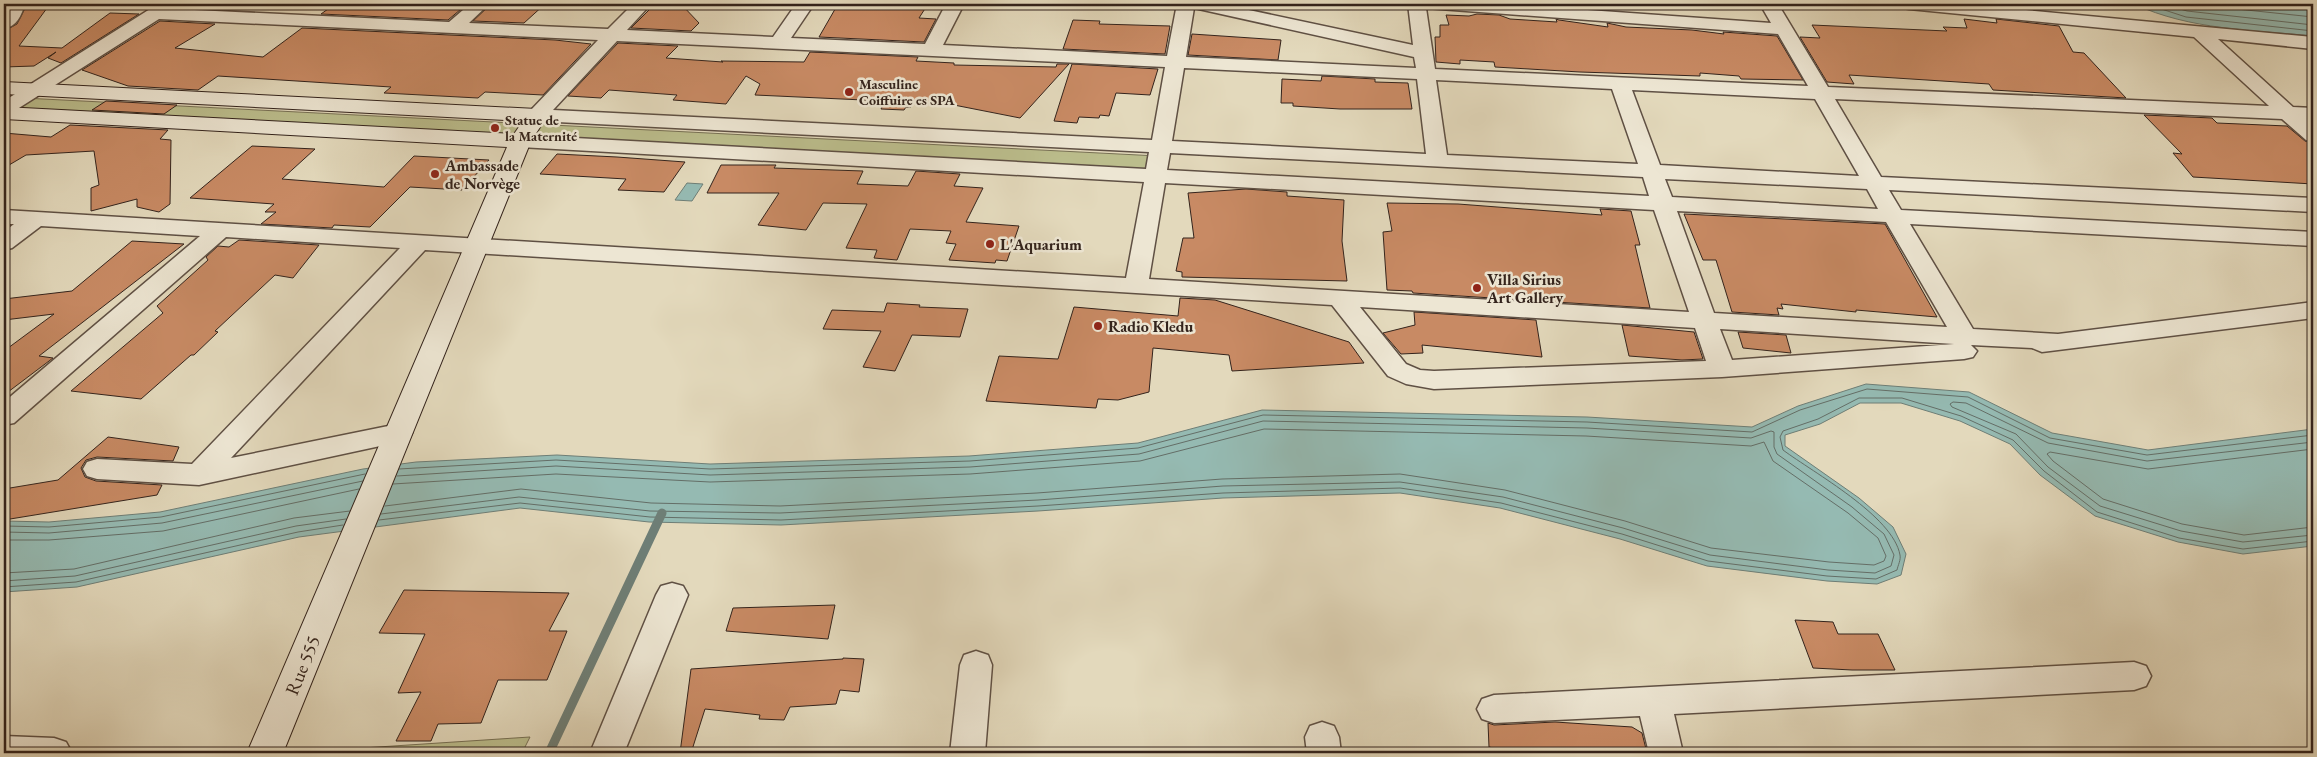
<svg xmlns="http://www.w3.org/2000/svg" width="2317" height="757" font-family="'EB Garamond',serif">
<rect width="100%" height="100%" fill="#e3d9bc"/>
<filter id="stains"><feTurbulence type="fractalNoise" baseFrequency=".004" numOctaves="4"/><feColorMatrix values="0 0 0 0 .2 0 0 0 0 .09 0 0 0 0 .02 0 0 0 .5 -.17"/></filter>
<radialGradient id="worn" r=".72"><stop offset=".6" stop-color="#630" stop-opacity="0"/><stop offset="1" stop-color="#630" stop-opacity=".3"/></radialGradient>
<path fill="#bbbd8c" stroke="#777054" d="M 4,97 L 1158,156 L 1156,171 L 4,107 Z
M 530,737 L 522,753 L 287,753 Z"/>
<path fill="#95bab2" stroke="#6e7e76" d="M 2134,4 L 2313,4 L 2313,36 C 2253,30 2190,30 2134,4 Z
M 687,183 L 703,184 L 692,201 L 675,200 Z
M 1866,384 L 1969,392 L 2052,433 L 2148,450 L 2313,429 L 2313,546 L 2243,554 L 2178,542 L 2095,516 L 2040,475 L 2010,444 L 1960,421 L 1901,403 L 1860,403 L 1820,424 L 1785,435 L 1785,446 L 1859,498 L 1893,527 L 1906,554 L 1901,575 L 1877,584 L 1827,581 L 1707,566 L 1620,539 L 1500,508 L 1400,493 L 1223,498 L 1038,511 L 781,525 L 649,522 L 520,508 L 299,537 L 77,587 L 4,592 L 4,521 L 49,522 L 160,512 L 363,469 L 416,462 L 557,455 L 710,464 L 969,456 L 1138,443 L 1262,410 L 1587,417 L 1752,427 L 1798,406 Z"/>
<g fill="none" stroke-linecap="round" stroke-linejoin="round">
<path stroke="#646e67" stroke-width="1" d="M 2146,4 L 2186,17 L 2313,31
M 2163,4 L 2187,11 L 2313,25
M 2189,4 L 2313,17
M 2313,442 L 2147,461 L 2048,443 L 1966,403 L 1953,402 L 1950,404 L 1952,407 L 2016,434 L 2048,467 L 2100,506 L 2181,531 L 2243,542 L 2313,535
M 2313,449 L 2148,469 L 2050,452 L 2047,454 L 2053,461 L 2103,499 L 2182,524 L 2244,535 L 2313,527
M 399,469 L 556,460 L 710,469 L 970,461 L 1138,448 L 1263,415 L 1587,422 L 1752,432 L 1800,410 L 1867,389 L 1968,397 L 2050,438 L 2147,455 L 2313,435
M 385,506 L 521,489 L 651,503 L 780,506 L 1037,493 L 1222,479 L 1400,474 L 1505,490 L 1625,521 L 1711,548 L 1829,562 L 1874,565 L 1884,561 L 1886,556 L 1878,538 L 1848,513 L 1773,461 L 1764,442 L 1751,446 L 1586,436 L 1264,429 L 1140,461 L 970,474 L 710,482 L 556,474 L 393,484
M 381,514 L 519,497 L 650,511 L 780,513 L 1038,500 L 1223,486 L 1400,482 L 1503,497 L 1623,528 L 1710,555 L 1828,570 L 1875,573 L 1891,566 L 1894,555 L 1884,534 L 1852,507 L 1777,454 L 1774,447 L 1774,432 L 1771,431 L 1751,438 L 1587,428 L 1263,421 L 1139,454 L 970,467 L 710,475 L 556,466 L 397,476
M 379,520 L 520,503 L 650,517 L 781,520 L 1038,506 L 1223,493 L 1400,488 L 1501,503 L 1622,534 L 1708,561 L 1827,576 L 1876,579 L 1897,570 C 1898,565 1901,560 1900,555 C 1893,516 1814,473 1783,450 L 1780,437 L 1783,431 L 1818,419 L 1859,398 L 1902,398 L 1961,416 L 2013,440 L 2044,471 L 2097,512 L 2179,538 L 2243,549 L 2313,541
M 4,526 L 49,527 L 161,517 L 365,474
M 4,532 L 49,533 L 162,523 L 363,481
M 4,540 L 49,540 L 163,531 L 359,489
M 4,573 L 74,569 L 294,518 L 350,511
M 4,581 L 75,576 L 296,526 L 346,519
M 4,587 L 76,582 L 298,532 L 343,525"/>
<path stroke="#6e7e76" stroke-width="9" d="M 549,753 L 662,513"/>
</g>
<path fill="#c88a64" stroke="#33231c" d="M 27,4 L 50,4 L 19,46 L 62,48 L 110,13 L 139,14 L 61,63 L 48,58 L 56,52 L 34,66 L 4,67 L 4,31 L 17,24 Z
M 335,4 L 467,4 L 448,20 L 321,14 Z
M 491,4 L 545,4 L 524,23 L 473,21 Z
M 655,4 L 681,4 L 699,23 L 691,31 L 631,28 Z
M 838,4 L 928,4 L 919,18 L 936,19 L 924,42 L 819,37 Z
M 1477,14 L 1499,15 L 1510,19 L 1557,22 L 1556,19 L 1559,20 L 1608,27 L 1607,23 L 1626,27 L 1692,30 L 1724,34 L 1723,32 L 1777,36 L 1803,80 L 1741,79 L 1739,76 L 1700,73 L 1700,76 L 1580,72 L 1495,67 L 1494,62 L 1460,60 L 1460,64 L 1436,62 L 1435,37 L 1440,37 L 1440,25 L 1449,25 L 1446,15 L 1469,16 Z
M 1964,19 L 1997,23 L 1996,19 L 2059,26 L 2073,52 L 2084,53 L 2126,98 L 1993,90 L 1989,84 L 1849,75 L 1854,84 L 1827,82 L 1800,37 L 1820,38 L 1812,25 L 1947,31 L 1943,27 L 1967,28 Z
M 1073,20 L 1100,21 L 1099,24 L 1170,26 L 1165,54 L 1063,49 Z
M 160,21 L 215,24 L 175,48 L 263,57 L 302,28 L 555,40 L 591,44 L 543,95 L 485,92 L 478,98 L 384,93 L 391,87 L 218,76 L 198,90 L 128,86 L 82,70 Z
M 1192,34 L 1281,40 L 1278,60 L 1188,55 Z
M 618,43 L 678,46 L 666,58 L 723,62 L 721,61 L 804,62 L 810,52 L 918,57 L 916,61 L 954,63 L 954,65 L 1056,67 L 1057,64 L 1069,64 L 1020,118 L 954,105 L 913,103 L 911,107 L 906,107 L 904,110 L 881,109 L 885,101 L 755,95 L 760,84 L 746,76 L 726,104 L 673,100 L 677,95 L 609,90 L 601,98 L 568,96 Z
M 1072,64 L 1158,69 L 1150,95 L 1116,93 L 1109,116 L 1100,115 L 1099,118 L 1079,117 L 1077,123 L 1054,121 Z
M 1322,76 L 1375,79 L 1375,82 L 1408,83 L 1412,109 L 1340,109 L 1293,106 L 1293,103 L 1281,103 L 1282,79 L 1321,81 Z
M 106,101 L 177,105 L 164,114 L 92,110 Z
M 2144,115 L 2212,118 L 2217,123 L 2287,126 L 2305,141 L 2313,144 L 2313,184 L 2193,177 L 2173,153 L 2182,154 Z
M 70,125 L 168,130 L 160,139 L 171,140 L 170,204 L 159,212 L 137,207 L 137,199 L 91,211 L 91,188 L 99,185 L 94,151 L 26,155 L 4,168 L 4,133 L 51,137 Z
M 252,146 L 315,149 L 282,179 L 384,187 L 414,156 L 489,160 L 462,190 L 410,187 L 370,227 L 334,225 L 332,228 L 261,224 L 276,212 L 265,212 L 274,204 L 190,198 Z
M 557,154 L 617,157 L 685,162 L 664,192 L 618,190 L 626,179 L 540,174 Z
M 721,165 L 776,165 L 774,168 L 863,171 L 857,184 L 908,186 L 916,171 L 960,174 L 954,186 L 983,188 L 966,222 L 1019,226 L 1007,261 L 996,260 L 995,263 L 949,260 L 956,244 L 946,243 L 951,231 L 910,229 L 897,260 L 874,258 L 877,250 L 846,248 L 867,204 L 823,203 L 806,230 L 758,225 L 779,193 L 707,193 Z
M 1246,189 L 1287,192 L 1287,196 L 1344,200 L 1342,241 L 1347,281 L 1182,277 L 1182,272 L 1176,271 L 1183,238 L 1194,238 L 1188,193 Z
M 1387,203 L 1458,204 L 1602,215 L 1600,209 L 1631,211 L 1640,245 L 1635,245 L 1650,308 L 1413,293 L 1412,291 L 1387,290 L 1383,232 L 1392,231 Z
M 1684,214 L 1885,224 L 1937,317 L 1856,310 L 1856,312 L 1781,304 L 1783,309 L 1777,308 L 1779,315 L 1732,312 L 1716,260 L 1703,260 Z
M 239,240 L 319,245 L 293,278 L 275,275 L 215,331 L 218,332 L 194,355 L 191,355 L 141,399 L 71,391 L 163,313 L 157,306 L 208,260 L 206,257 L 218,246 L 229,247 Z
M 132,241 L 184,244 L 39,356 L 53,358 L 4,395 L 4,351 L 54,314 L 4,320 L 4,299 L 72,291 Z
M 1180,298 L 1215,300 L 1349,342 L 1364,363 L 1232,371 L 1229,355 L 1153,348 L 1149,392 L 1118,400 L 1098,399 L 1096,408 L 986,401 L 999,356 L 1058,359 L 1074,307 L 1178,316 Z
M 887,303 L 920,305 L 919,307 L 968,309 L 960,337 L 912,335 L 895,371 L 863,367 L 881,331 L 823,329 L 832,310 L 884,312 Z
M 1414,312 L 1536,320 L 1542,357 L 1422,345 L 1423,353 L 1401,354 L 1383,333 L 1415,325 Z
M 1622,325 L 1694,332 L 1703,359 L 1682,360 L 1629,356 Z
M 1738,332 L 1786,335 L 1791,353 L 1743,348 Z
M 108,437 L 179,447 L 173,461 L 97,457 L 86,460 L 81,468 L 85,477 L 96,481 L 162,485 L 157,495 L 4,520 L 4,489 L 58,480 Z
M 404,590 L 569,593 L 549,631 L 567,631 L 547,680 L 498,680 L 481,723 L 438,724 L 431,741 L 396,741 L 421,692 L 398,693 L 425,634 L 379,633 Z
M 835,605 L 828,639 L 726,631 L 733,608 Z
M 1795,620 L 1833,622 L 1838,634 L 1878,634 L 1895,670 L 1852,670 L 1813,668 Z
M 843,658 L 864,659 L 859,692 L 840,690 L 836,704 L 790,707 L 784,720 L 759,719 L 760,715 L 705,709 L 691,753 L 680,753 L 691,669 L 843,659 Z
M 1555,722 L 1632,727 L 1642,733 L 1647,753 L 1510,753 L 1510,751 L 1489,747 L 1488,723 L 1494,725 Z"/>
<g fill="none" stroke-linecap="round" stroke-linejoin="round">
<defs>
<path id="street" d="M 7,4 L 25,4 C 21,16 17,26 4,29 L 4,14 Z
M 158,4 L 176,4 L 174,9 L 449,22 L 470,4 L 489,4 L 469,23 L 608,29 L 633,4 L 651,4 L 627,30 L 773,37 L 796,4 L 814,4 L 791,38 L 925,44 L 946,4 L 964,4 L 943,45 L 1167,56 L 1177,4 L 1221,4 L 1413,45 L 1408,4 L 1503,4 L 1771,23 L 1760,4 L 1778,4 L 1828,87 L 2269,106 L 2194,37 L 1909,9 L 1903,8 L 1900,4 L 1961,4 L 2313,37 L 2313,49 L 2218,39 L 2293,107 L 2313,108 L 2313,120 L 2307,120 L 2313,125 L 2313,142 L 2306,140 L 2282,119 L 1835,99 L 1881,177 L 2313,198 L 2313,212 L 1889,190 L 1901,210 L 2313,232 L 2313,246 L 1910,224 L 1973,329 L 2058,334 L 2313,302 L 2313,318 L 2042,352 L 2032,348 L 1971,345 L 1977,351 L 1973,357 L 1964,359 L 1722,377 L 1434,389 L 1406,384 L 1388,376 L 1332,305 L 425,250 L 231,458 L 398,424 L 408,426 L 412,433 L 408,440 L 199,485 L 97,479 L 87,476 L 83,469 L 87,462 L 97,459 L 192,464 L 400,248 L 226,237 L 14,423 L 4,425 L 4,402 L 200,236 L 41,226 L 12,248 L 4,250 L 4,232 L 14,224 L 4,224 L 4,210 L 1126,278 L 1144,182 L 520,147 L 513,145 L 510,141 L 513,137 L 520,135 L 1146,169 L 1149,152 L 537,121 L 530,119 L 527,115 L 530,111 L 598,40 L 159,19 L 11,113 L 4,115 L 4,101 ZM 1194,8 L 1414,57 L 1416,68 L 1186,57 ZM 1426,8 L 1778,34 L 1808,86 L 1435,69 ZM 617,41 L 1165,67 L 1152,140 L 553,110 ZM 1184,68 L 1417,79 L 1426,154 L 1172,141 ZM 1436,80 L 1612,89 L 1638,164 L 1447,155 ZM 1632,90 L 1815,99 L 1859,176 L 1660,165 ZM 1170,153 L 1643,177 L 1649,196 L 1167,170 ZM 1665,179 L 1867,189 L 1878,209 L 1672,197 ZM 1165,183 L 1654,210 L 1689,312 L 1149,279 ZM 1677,211 L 1886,222 L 1947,327 L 1714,313 ZM 1360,307 L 1695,328 L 1706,361 L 1434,371 L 1420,370 L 1406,364 ZM 1720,329 L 1954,344 L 1732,360 Z
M 672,583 L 683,586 L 688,595 L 624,753 L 590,753 L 656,595 L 661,586 Z
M 976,651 L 988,655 L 992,665 L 985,753 L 950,753 L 960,665 L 964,655 Z
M 2134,662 L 2146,666 L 2151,676 L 2146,686 L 2134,690 L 1674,714 L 1683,753 L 1649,753 L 1640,716 L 1494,723 L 1482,719 L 1477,709 L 1482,699 L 1494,695 Z
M 1322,722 L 1334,726 L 1339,737 L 1341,753 L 1307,753 L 1305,737 L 1310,726 Z
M 4,736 L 54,738 L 66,742 L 72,753 L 4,753 Z"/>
<path id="secondary" d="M 4,82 L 537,109 L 544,111 L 548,115 L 531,141 L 283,753 L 247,753 L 507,147 L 4,119 L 4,107 L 514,134 L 523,121 L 4,94 Z"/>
</defs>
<use href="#street" stroke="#5f5044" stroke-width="3"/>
<use href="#secondary" stroke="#33231c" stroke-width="2"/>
<use href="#street" fill="#ede6d3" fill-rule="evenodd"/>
<use href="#secondary" fill="#ede6d3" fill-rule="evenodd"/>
</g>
<g fill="#8f2418" stroke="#ede6d3" stroke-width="2">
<circle cx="849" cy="92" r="5"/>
<circle cx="495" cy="128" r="5"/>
<circle cx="435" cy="174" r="5"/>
<circle cx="990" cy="244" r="5"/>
<circle cx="1477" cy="288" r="5"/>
<circle cx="1098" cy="326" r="5"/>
</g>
<g text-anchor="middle" stroke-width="5" stroke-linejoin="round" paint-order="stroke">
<g font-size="14" font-weight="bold" fill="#33231c" stroke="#ede6d3" text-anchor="start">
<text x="859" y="89">Masculine<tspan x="859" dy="16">Coiffuire es SPA</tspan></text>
<text x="505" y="125">Statue de<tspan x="505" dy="16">la Maternité</tspan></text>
</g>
<g font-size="16" font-weight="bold" fill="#33231c" stroke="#ede6d3" text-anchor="start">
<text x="445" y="171">Ambassade<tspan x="445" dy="18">de Norvège</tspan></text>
<text x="1000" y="250">L'Aquarium</text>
<text x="1487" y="285">Villa Sirius<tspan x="1487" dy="18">Art Gallery</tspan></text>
<text x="1108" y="332">Radio Kledu</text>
</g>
<g font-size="19" fill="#33231c" stroke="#ede6d3">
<text transform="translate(302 665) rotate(-68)" y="7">Rue 555</text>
</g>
</g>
<rect width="2317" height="757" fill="none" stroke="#e3d9bc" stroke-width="20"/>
<rect x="5" y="5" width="2307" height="747" fill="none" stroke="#33231c" stroke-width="2.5"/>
<rect x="10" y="10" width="2297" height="737" fill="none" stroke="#33231c"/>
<rect width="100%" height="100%" filter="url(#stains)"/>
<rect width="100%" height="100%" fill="url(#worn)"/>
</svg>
